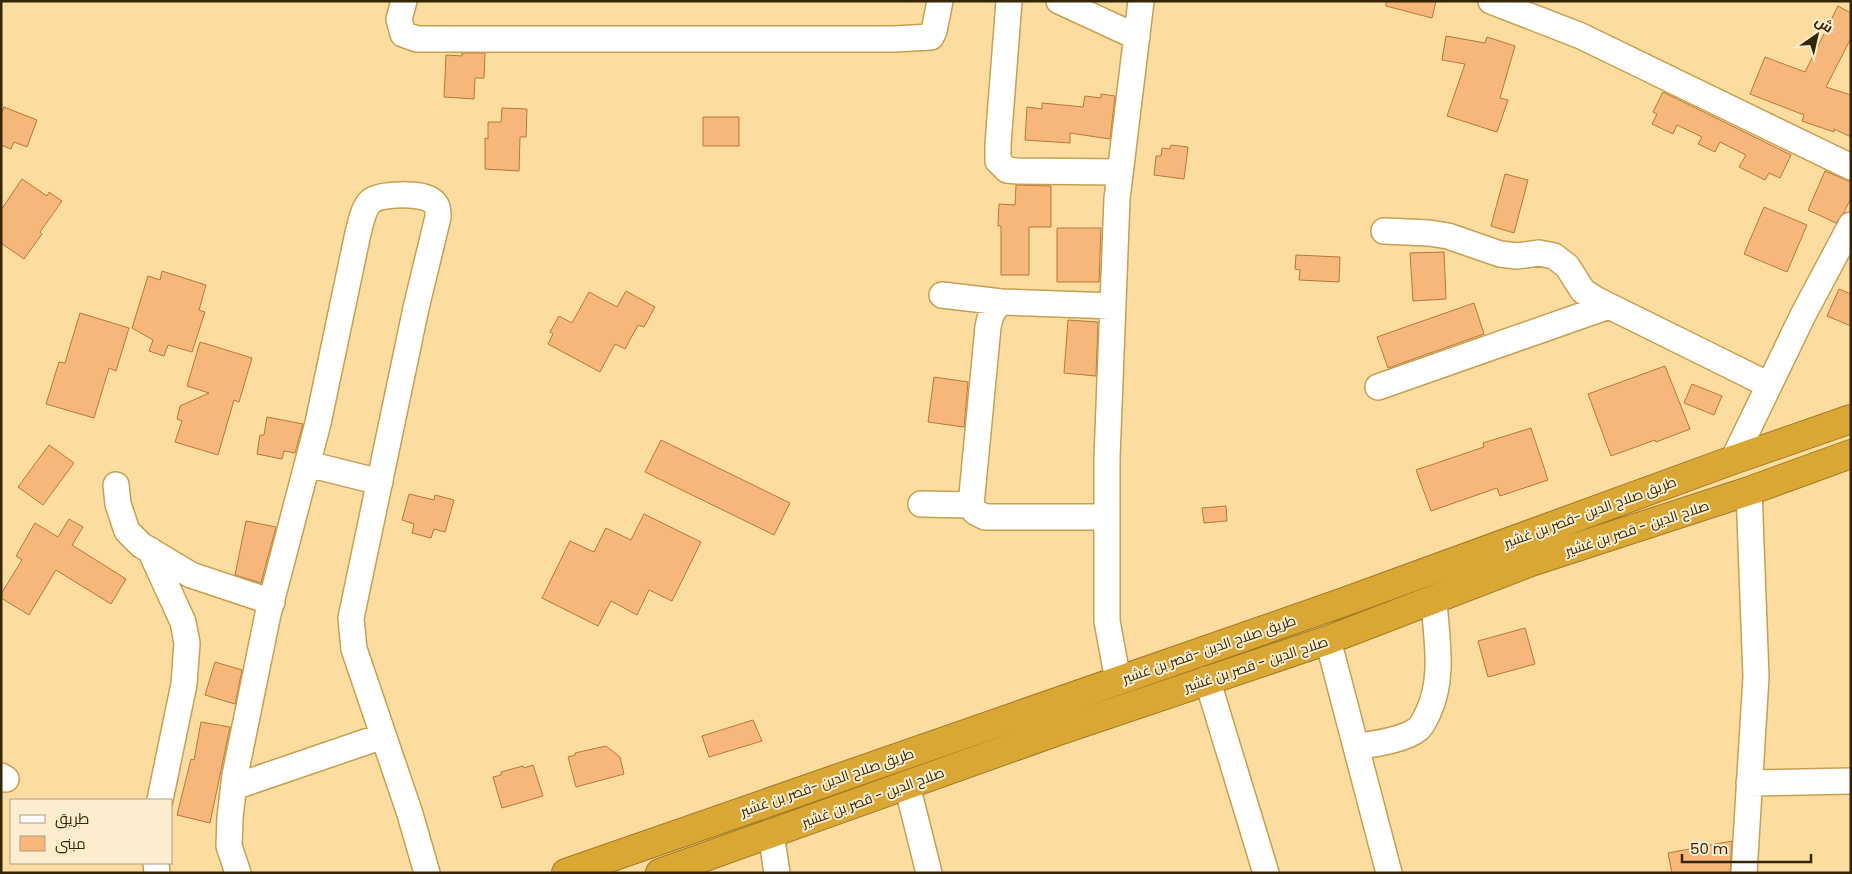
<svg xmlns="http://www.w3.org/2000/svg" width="1852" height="874" font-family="Poppins,Cairo,sans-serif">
<rect width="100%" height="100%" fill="#fddd9f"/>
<path fill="#f8b77a" stroke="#b4783b" d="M 1386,1 L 1436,1 L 1432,18 L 1386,6 Z
M 1838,6 L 1851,13 L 1851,38 L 1826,87 L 1851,95 L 1851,137 L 1834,129 L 1834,132 L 1802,121 L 1804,115 L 1750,94 L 1765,57 L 1805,72 Z
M 1446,36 L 1485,43 L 1487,37 L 1515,46 L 1500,98 L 1508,100 L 1497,132 L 1447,116 L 1465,64 L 1442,60 Z
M 462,53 L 485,53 L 484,78 L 475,78 L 474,99 L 444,97 L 446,55 L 462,56 Z
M 1663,92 L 1791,155 L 1780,178 L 1769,173 L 1765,180 L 1739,167 L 1746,155 L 1720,142 L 1715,152 L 1698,144 L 1702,137 L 1677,125 L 1673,134 L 1652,124 L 1657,114 L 1653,112 Z
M 1101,94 L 1115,96 L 1110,139 L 1070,133 L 1070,143 L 1025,140 L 1027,107 L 1042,109 L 1042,103 L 1083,107 L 1085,96 L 1101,98 Z
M 4,107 L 37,120 L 27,147 L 14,142 L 11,149 L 1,145 L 1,115 Z
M 502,108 L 527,109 L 526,137 L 520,137 L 519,171 L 485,169 L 485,138 L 488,139 L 488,122 L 501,122 Z
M 703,117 L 739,117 L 739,146 L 703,146 Z
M 1171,145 L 1188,147 L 1184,179 L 1154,175 L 1156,156 L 1161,156 L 1162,148 L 1170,149 Z
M 1825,171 L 1851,182 L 1851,198 L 1844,212 L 1836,223 L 1808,210 Z
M 1505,174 L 1528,180 L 1514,233 L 1491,226 Z
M 22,179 L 47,196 L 49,192 L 62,201 L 40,232 L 42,234 L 24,259 L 1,243 L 1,210 Z
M 1016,185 L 1051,186 L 1051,227 L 1029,227 L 1029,275 L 1001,275 L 1001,226 L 998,226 L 999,204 L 1015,205 Z
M 1764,207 L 1807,225 L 1787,272 L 1744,254 Z
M 1057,228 L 1101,228 L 1099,282 L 1057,282 Z
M 1444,252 L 1446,299 L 1413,301 L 1410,253 Z
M 1296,255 L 1340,257 L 1339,282 L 1299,280 L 1300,270 L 1295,269 Z
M 162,271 L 206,285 L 199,310 L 205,312 L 192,352 L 168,345 L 164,356 L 149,351 L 153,340 L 132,328 L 148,276 L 160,280 Z
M 1839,289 L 1851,294 L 1851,326 L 1827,316 Z
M 626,291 L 655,307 L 644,327 L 638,325 L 625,349 L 615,344 L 600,372 L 548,344 L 553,334 L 550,332 L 559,316 L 572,323 L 589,292 L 617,307 Z
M 1474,303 L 1484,334 L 1388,368 L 1377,337 Z
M 80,313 L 129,328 L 116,371 L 109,368 L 94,418 L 46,404 L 59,362 L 65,363 Z
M 1068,320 L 1098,322 L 1096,376 L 1064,373 Z
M 200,342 L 252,358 L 239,402 L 234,400 L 218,455 L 175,442 L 182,421 L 177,419 L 180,406 L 209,393 L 187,386 Z
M 1665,366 L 1690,429 L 1656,442 L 1655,440 L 1611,456 L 1588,394 Z
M 934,377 L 968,382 L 964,427 L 928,422 Z
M 1692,384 L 1722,396 L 1714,415 L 1684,403 Z
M 267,417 L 303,424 L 295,453 L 284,451 L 282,459 L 257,454 L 260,435 L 264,435 Z
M 1531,428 L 1548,480 L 1500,496 L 1497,488 L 1431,511 L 1416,470 L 1484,447 L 1483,443 Z
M 661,440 L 790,503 L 774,535 L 645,472 Z
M 49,445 L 74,463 L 43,505 L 18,487 Z
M 409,494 L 434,500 L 435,495 L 454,500 L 445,532 L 434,529 L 431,538 L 412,533 L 414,524 L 402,520 Z
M 1226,506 L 1227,521 L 1204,523 L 1202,508 Z
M 644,514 L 701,542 L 672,601 L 649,590 L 637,615 L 611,601 L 598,626 L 542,598 L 570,541 L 594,552 L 606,528 L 631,540 Z
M 69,519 L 83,527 L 72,545 L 126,579 L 111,604 L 56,570 L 29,615 L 1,598 L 1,594 L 22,560 L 16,556 L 35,523 L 58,537 Z
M 246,521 L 276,527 L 261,583 L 235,575 Z
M 1525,628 L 1535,664 L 1488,677 L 1478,641 Z
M 215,662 L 242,670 L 235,704 L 205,695 Z
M 753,720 L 762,741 L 709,757 L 702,736 Z
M 201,722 L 230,727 L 210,823 L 177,815 L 191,759 L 194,760 Z
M 606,746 L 620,757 L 624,774 L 576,787 L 568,757 L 575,755 L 575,753 Z
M 533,765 L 543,796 L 502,808 L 493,777 L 501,775 L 501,772 L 523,766 L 524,768 Z
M 1732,841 L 1730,873 L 1672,873 L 1668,853 Z"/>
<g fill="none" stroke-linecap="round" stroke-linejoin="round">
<defs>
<path id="minor" d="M 404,1 L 399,19 L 403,34 L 417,39 L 894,39 L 931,37 L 934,31 L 940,1
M 1009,1 L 998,144 L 998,161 L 1007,170 L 1018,171 L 1120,172
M 1059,1 L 1137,37
M 1491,1 L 1581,36 L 1851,167
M 1384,231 L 1429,233 L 1448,236 L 1500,254 L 1517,256 L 1539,253 L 1554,256 L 1567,266 L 1583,291 L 1597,300 L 1769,385
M 942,295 L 1001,302
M 1378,387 L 1609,306
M 1733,460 L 1803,315 L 1851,225
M 308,464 L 380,482
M 116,485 L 118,504 L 127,531 L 141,545 L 191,575 L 272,602
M 921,504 L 971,505
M 1107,517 L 985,517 L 975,512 L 971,505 L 988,327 C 990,316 993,309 1001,302 L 1113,306
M 150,550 L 183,622 L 187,643 L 184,684 L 160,800
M 1328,640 L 1389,873
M 1207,679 L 1266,873
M 1118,681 L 1107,621 L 1107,458 L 1117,199 L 1141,1
M 1356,747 C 1373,744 1405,740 1418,729 C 1423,725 1425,718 1428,713 C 1445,677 1436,637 1434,600
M 1,776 L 6,779
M 1749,783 L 1851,781
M 907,785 L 929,873
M 234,787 L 383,736
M 771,834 L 777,873
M 156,863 L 157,873
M 238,873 L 229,846 L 230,817 L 235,775 L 268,614 L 318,423 L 358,233 C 361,223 363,208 371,201 C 381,193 421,193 431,200 C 438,204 438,210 438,217 L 416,308 L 351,618 L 354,649 L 410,814 L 427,873
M 1744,873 L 1756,677 L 1749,491"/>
<path id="highway" d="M 566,873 L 1344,602 L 1733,460 L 1851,419
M 660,873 L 1058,731 L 1328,640 L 1531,562 L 1749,491 L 1851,454"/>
</defs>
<use href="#minor" stroke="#c69f50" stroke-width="28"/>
<use href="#highway" stroke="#a07a23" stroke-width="30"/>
<use href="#minor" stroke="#fff" stroke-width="25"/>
<use href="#highway" stroke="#daa734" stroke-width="28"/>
</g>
<g text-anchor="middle" stroke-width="4" stroke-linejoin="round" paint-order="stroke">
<g font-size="14" fill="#352603" stroke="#fdedcf">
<text transform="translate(1590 512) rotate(-20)" y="5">طريق صلاح الدين -قصر بن غشير</text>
<text transform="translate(1637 528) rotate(-18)" y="5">صلاح الدين - قصر بن غشير</text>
<text transform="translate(1209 649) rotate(-19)" y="5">طريق صلاح الدين -قصر بن غشير</text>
<text transform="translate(1256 664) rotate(-18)" y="5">صلاح الدين - قصر بن غشير</text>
<text transform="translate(827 782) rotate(-19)" y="5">طريق صلاح الدين -قصر بن غشير</text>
<text transform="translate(873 797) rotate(-20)" y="5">صلاح الدين - قصر بن غشير</text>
</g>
</g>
<rect width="1852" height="874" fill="none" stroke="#352603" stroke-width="5"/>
<rect x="10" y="799" width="162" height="65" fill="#fdedcf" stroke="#ad9d7d"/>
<rect x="20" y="815" width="25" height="8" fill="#ffffff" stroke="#ad9d7d"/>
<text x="55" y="824" font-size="15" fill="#352603">طريق</text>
<rect x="20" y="836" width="25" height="15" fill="#f8b77a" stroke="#ad9d7d"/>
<text x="55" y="849" font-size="15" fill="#352603">مبنى</text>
<g transform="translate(1817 35) rotate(34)" stroke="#fdedcf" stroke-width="4" paint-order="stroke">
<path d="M0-4L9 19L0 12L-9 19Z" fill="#352603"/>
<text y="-8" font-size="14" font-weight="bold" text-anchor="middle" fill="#352603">ش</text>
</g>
<path d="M1682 854v8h129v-8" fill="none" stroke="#352603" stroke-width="2.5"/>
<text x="1690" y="854" font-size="15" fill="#352603" stroke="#fdedcf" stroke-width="4" paint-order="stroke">50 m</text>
</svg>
